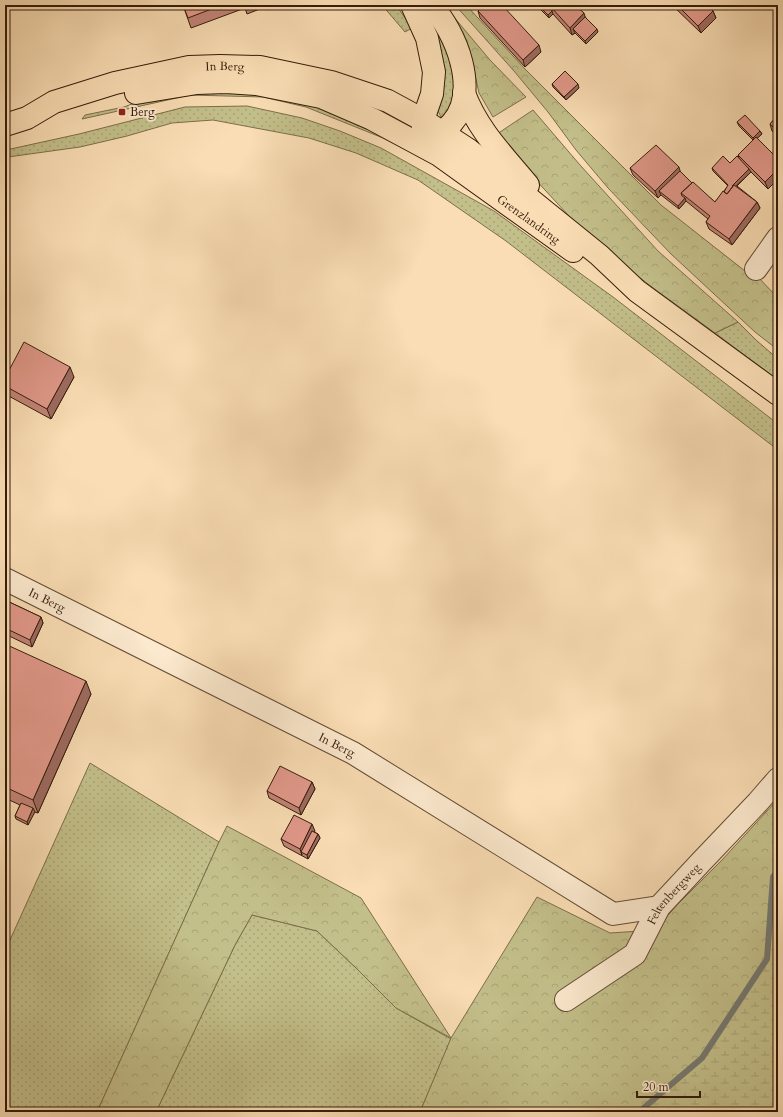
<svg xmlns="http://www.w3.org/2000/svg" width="783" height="1117" font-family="Cardo,serif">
<defs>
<pattern id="grass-dots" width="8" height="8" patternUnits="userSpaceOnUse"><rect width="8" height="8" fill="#c3bf8a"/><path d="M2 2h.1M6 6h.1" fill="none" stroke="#a8a476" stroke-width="1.8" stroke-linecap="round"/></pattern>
<pattern id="forest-crowns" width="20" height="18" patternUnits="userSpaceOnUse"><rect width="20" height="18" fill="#c3bf8a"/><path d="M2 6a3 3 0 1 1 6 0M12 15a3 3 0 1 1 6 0" fill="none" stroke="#a8a476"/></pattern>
<pattern id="wetland-marsh" width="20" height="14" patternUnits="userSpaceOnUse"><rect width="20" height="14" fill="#c3bf8a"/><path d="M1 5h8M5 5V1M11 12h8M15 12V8" fill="none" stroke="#a8a476"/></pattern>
</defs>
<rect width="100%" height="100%" fill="#faddb4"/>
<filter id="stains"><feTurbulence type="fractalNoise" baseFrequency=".005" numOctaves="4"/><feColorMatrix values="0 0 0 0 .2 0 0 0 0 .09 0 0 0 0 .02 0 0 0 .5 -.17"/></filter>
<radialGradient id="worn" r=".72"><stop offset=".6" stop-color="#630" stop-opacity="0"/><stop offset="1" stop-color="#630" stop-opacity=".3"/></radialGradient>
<path fill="url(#grass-dots)" stroke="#7c6e4a" d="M 382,5 L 396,5 L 412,28 L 405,32 Z
M 439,27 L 451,50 L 456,92 L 446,116 L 441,117 L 438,111 L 429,32 Z
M 239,88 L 350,115 L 413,153 L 383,138 L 306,107 L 263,97 L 190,95 L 82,119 L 85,115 L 124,107 L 148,98 Z
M 247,106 L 302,118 L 340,131 L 381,148 L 494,211 L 613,297 L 778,424 L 778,450 L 506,241 L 418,180 L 356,153 L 309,138 L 213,120 L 172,123 L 127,136 L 80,147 L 8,157 L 6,150 L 79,134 L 185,107 Z
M 738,322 L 756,340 L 778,359 L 778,380 L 715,333 Z
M 90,763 L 219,842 L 97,1112 L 5,1112 L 5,951 Z
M 252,915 L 317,931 L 356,968 L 396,1008 L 451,1039 L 420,1112 L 156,1112 L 235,945 Z"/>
<path fill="url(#forest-crowns)" stroke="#7c6e4a" d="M 455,5 L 466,5 L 525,69 L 661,205 L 745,271 L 755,274 L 778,298 L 778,350 L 755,332 L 671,254 L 608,188 L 576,150 L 548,112 L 514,71 Z
M 453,16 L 490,60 L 526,97 L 493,117 L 479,93 L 474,70 Z
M 533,110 L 580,165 L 658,251 L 738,322 L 715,333 L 656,290 L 593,242 L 533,177 L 497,134 Z
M 778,799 L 778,1112 L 420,1112 L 451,1038 L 396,1008 L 356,968 L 317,931 L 252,915 L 235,945 L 156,1112 L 97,1112 L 219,842 L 227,826 L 361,898 L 451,1038 L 537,897 L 610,933 L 655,930 L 677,905 L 722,860 Z"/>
<path fill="url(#wetland-marsh)" stroke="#7c6e4a" d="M 778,871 L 778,1112 L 639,1112 L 702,1058 L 766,959 L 773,877 Z"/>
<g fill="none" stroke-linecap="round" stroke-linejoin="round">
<path stroke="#777a72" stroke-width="6" d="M 639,1112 L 702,1058 L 767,959 L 773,877 L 778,871"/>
<defs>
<g id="minor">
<path d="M 756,269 L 778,238"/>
<path id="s1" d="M 5,579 L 353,753 L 613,914 L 659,907"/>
<path id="s2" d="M 566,1000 L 635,954 L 659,907 L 700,863 L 758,802 L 778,779"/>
</g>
<g id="major">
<path d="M 412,5 L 427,38 L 434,72 L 432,94 L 423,120 L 423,134"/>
<path id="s3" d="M 136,93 L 197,83 L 226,82 L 256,84 L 321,97 L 372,119 L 439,155 L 573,251"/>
<path d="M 464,93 C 477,129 504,156 528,185"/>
<path id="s4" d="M 5,125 L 27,118 L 54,102 L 115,83 L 189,67 L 220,66 L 260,67 L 331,82 L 388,101 L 423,120 L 469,150 L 599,255 L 637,291 L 778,394"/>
<path d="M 430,140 C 438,135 445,131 452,123 C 480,91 456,32 431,5"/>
</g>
</defs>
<use href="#minor" stroke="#664c34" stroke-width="24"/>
<use href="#major" stroke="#351c0a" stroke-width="24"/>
<use href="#minor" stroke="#fce9ce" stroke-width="22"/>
<use href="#major" stroke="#faddb4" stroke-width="22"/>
</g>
<path fill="#c28478" stroke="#351c0a" d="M 183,5 L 270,5 L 247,14 L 245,8 L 191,28 Z
M 536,5 L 575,5 L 598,32 L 586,44 L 575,33 L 572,35 L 553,14 L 549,18 Z
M 672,5 L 708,5 L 713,11 L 716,18 L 701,33 Z
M 478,11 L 541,52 L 525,67 L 480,18 Z
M 552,84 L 579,88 L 566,100 L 553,87 Z
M 778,115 L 778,137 L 772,131 L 770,124 Z
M 737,122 L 760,131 L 762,134 L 757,138 L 778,159 L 778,179 L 768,189 L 751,172 L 737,186 L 757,202 L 760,208 L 732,245 L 709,229 L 706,222 L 708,219 L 686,201 L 679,209 L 661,195 L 658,198 L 633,175 L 630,168 L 680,171 L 692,183 L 715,202 L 728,186 L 713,171 L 712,168 L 730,163 L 739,158 L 738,155 L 753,140 L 739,126 Z
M 74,377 L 51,419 L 5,394 L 5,378 Z
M 5,600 L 41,617 L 43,623 L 32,647 L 5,634 Z
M 5,644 L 91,694 L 38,813 L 34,812 L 28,825 L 16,819 L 15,816 L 20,805 L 5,798 Z
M 312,782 L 315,789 L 301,815 L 269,798 L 267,791 Z
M 315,831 L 314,832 L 318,834 L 320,838 L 308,859 L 284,846 L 281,839 Z"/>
<path fill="#9e6b61" stroke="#351c0a" d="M 526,5 L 530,5 L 527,8 Z
M 552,11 L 553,14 L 549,18 L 548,15 Z
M 713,11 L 716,18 L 701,33 L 698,26 Z
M 584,13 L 586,20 L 573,29 L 575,33 L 572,35 L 570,28 Z
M 597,29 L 598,32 L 586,44 L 585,41 Z
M 539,45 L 541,52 L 525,67 L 523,60 Z
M 578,84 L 579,88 L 566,100 L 564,97 Z
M 760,131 L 762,134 L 754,141 L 753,138 Z
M 679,167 L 681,174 L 659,191 L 661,195 L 658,198 L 655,191 Z
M 749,169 L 751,172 L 733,189 L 732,186 Z
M 778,169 L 778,179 L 768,189 L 765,182 Z
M 685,198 L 686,201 L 679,209 L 678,206 Z
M 757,202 L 760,208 L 732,245 L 729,239 Z
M 70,367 L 74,377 L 51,419 L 47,409 Z
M 41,617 L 43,623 L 32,647 L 30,640 Z
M 86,681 L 91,694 L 38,813 L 33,800 Z
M 312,782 L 315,789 L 301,815 L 299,808 Z
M 33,808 L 35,812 L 28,825 L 27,822 Z
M 312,824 L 315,831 L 304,853 L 301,852 L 302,855 L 300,849 Z
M 318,834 L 320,838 L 308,859 L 307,855 Z"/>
<path fill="#e2998b" stroke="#351c0a" d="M 183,5 L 222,5 L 188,18 Z
M 244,5 L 259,5 L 245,10 Z
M 484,5 L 502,5 L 539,45 L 523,60 L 478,11 Z
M 538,5 L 553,5 L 551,7 L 552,11 L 548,15 Z
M 553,5 L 575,5 L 584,13 L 570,28 L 551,7 Z
M 677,5 L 708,5 L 713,11 L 698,26 Z
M 585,17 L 597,29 L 585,41 L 573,29 Z
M 565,71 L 578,84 L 564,97 L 552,84 Z
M 745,115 L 760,131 L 753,138 L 737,122 Z
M 778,115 L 778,132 L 770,124 Z
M 756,137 L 778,159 L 778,169 L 765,182 L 738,155 Z
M 656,145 L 679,167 L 655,191 L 630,168 Z
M 723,156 L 730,163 L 737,156 L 749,169 L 732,186 L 733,186 L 727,194 L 724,192 L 728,185 L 712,168 Z
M 680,171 L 692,183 L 681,193 L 682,196 L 685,198 L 678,206 L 659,191 Z
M 693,182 L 715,202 L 723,191 L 727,194 L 734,185 L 757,202 L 729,239 L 706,222 L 710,216 L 681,193 Z
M 24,342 L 70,367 L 47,409 L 5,386 L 5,378 Z
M 5,600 L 41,617 L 30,640 L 5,628 Z
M 5,644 L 86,681 L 33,800 L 5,787 Z
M 280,766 L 312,782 L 299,808 L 267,791 Z
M 21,803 L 33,808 L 27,822 L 15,816 Z
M 294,815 L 312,824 L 300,849 L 281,839 Z
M 312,831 L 318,834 L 307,855 L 301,852 Z"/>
<rect fill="#8f2418" stroke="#fce9ce" stroke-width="1.5" x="118" y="108" width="8" height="8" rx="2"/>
<g text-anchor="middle" stroke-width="3.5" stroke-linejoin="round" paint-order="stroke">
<g font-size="12" fill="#351c0a" stroke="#fce9ce">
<text dy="4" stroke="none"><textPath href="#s4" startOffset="230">In Berg</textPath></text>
<text dy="4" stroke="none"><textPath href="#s3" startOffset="429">Grenzlandring</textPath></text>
<text dy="4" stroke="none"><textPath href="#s1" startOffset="47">In Berg</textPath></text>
<text dy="4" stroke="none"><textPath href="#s1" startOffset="371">In Berg</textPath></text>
<text dy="4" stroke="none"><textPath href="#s2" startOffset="155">Feltenbergweg</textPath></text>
</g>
<g font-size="12" fill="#351c0a" stroke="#fce9ce" text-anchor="start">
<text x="130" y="116">Berg</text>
</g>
</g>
<rect width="783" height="1117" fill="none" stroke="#faddb4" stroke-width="20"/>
<rect x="6" y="6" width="771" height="1105" fill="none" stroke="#351c0a" stroke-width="2"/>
<rect x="10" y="10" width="763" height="1097" fill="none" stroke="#351c0a"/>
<path d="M637 1091v6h63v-6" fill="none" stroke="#351c0a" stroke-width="2"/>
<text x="643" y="1091" font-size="12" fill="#351c0a" stroke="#fce9ce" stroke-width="3" paint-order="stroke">20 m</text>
<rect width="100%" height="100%" filter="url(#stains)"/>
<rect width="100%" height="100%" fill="url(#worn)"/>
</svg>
